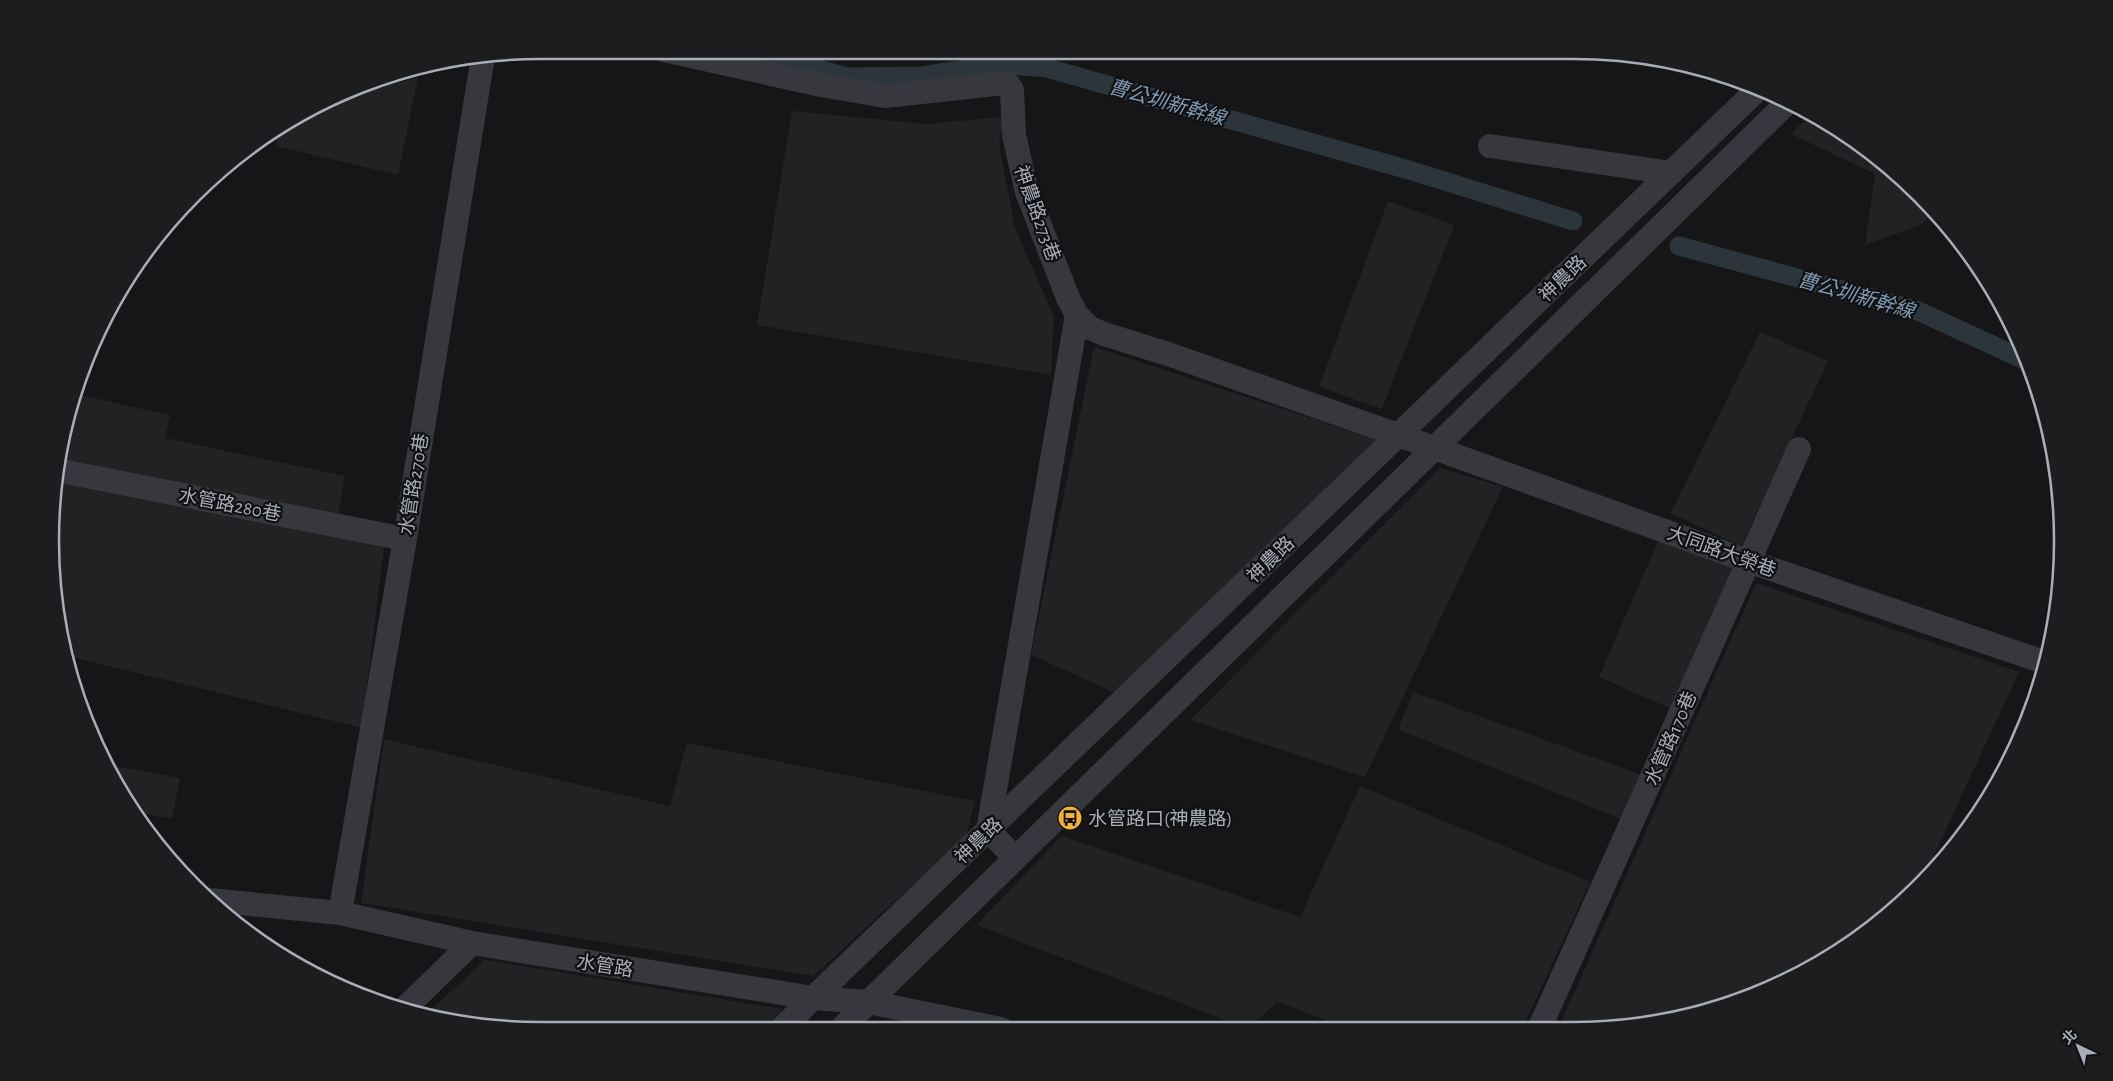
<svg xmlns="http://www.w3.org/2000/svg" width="2113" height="1081" font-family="'Alegreya Sans','Noto Sans TC',sans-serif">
<rect width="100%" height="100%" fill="#161618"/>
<path fill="#222225" d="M 418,77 L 398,175 L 276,146 L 280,126 L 296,116 L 317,106 Z
M 792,111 L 925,124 L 1004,117 L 999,144 L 1015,228 L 1054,317 L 1051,375 L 757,325 Z
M 1811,114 L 1871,151 L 1934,210 L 1923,224 L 1865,245 L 1875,174 L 1791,134 Z
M 1388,201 L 1454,225 L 1382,409 L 1319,387 Z
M 1760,332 L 1828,361 L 1741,546 L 1671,513 Z
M 1094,347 L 1380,441 L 1116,693 L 1031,655 Z
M 75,394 L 170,415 L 165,438 L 345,476 L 338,517 L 57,460 L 59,445 Z
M 1440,468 L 1503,487 L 1365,777 L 1190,720 Z
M 59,482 L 384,546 L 362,728 L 64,655 L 54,604 L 52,527 Z
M 1658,541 L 1736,565 L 1674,710 L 1599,677 Z
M 1756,583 L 2019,672 L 1924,877 L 1871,930 L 1760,994 L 1637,1027 L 1559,1027 Z
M 1413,692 L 1642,775 L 1624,820 L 1398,729 Z
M 384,739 L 670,806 L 687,743 L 975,801 L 966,836 L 813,976 L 361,903 Z
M 104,764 L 180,778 L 172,819 L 132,811 Z
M 1360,786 L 1590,882 L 1523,1027 L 1348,1028 L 1277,1002 L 1249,1028 L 1246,1028 L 976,925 L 1062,836 L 1300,917 Z
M 485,960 L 783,1009 L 762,1029 L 509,1030 L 424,1016 Z"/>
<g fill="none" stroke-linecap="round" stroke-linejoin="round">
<path stroke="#2c353c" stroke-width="19" d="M 754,50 L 847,77 L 921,76 L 1000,64 L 1047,68 L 1409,170 L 1573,221
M 1679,246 L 1916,310 L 2027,361"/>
<path stroke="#37383d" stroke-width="24" d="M 664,50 L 821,85 L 885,96 L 1004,83 L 1008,84 L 1012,90 L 1014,135 L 1027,192 L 1068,298 L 1077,315 L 1090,328 L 1104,334 L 1171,355 L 1398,435 L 1748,561 L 2047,663
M 1490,146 L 1671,173
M 56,470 L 405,539
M 1015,858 L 988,830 L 1077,315
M 209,900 L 340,913 L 472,943 L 813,998 L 868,1002 L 1001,1029
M 340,913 L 405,539 L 483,56
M 403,1010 L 472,943
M 1540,1027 L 1799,449
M 781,1029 L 1758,89
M 841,1029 L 1789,101"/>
</g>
<defs>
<symbol id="bus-disc" viewBox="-11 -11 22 22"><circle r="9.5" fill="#f2b134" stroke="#111113"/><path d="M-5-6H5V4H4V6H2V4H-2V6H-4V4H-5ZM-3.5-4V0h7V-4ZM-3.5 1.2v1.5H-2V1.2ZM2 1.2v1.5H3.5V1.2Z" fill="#111"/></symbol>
</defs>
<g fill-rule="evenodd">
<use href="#bus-disc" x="1056" y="804" width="28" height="28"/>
</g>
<g text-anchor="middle" stroke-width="4.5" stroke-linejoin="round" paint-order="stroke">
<g font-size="19" fill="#a8adb8" stroke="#111113">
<text transform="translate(1038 213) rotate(70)" y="7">神農路273巷</text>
<text transform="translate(1562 278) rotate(-44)" y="7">神農路</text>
<text transform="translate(413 484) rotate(-81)" y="7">水管路270巷</text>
<text transform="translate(230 504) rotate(11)" y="7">水管路280巷</text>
<text transform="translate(1722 551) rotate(20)" y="7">大同路大榮巷</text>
<text transform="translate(1270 559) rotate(-44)" y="7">神農路</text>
<text transform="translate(1670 738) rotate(-66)" y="7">水管路170巷</text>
<text transform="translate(978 840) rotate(-44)" y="7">神農路</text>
<text transform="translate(605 965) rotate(9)" y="7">水管路</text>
</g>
<g font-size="19" fill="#a8adb8" stroke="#111113" text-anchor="start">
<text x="1088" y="825">水管路口(神農路)</text>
</g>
<g font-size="20" font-style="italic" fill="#7f9bb3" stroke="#111113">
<text transform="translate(1167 102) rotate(16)" y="7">曹公圳新幹線</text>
<text transform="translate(1856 295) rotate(16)" y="7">曹公圳新幹線</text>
</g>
</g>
<path d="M0 0H2113V1081H0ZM540 59H1573A481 481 0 0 1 2054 540V541A481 481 0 0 1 1573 1022H540A481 481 0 0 1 59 541V540A481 481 0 0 1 540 59Z" fill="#1d1d20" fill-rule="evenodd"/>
<path fill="none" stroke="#a8adb8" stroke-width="2.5" d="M540 59H1573A481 481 0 0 1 2054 540V541A481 481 0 0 1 1573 1022H540A481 481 0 0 1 59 541V540A481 481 0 0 1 540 59Z"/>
<g transform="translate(2078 1046) rotate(317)" stroke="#111113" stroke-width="4" paint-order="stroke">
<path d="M0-4L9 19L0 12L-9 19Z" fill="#a8adb8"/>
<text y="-8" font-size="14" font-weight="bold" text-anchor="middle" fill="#a8adb8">北</text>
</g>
</svg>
